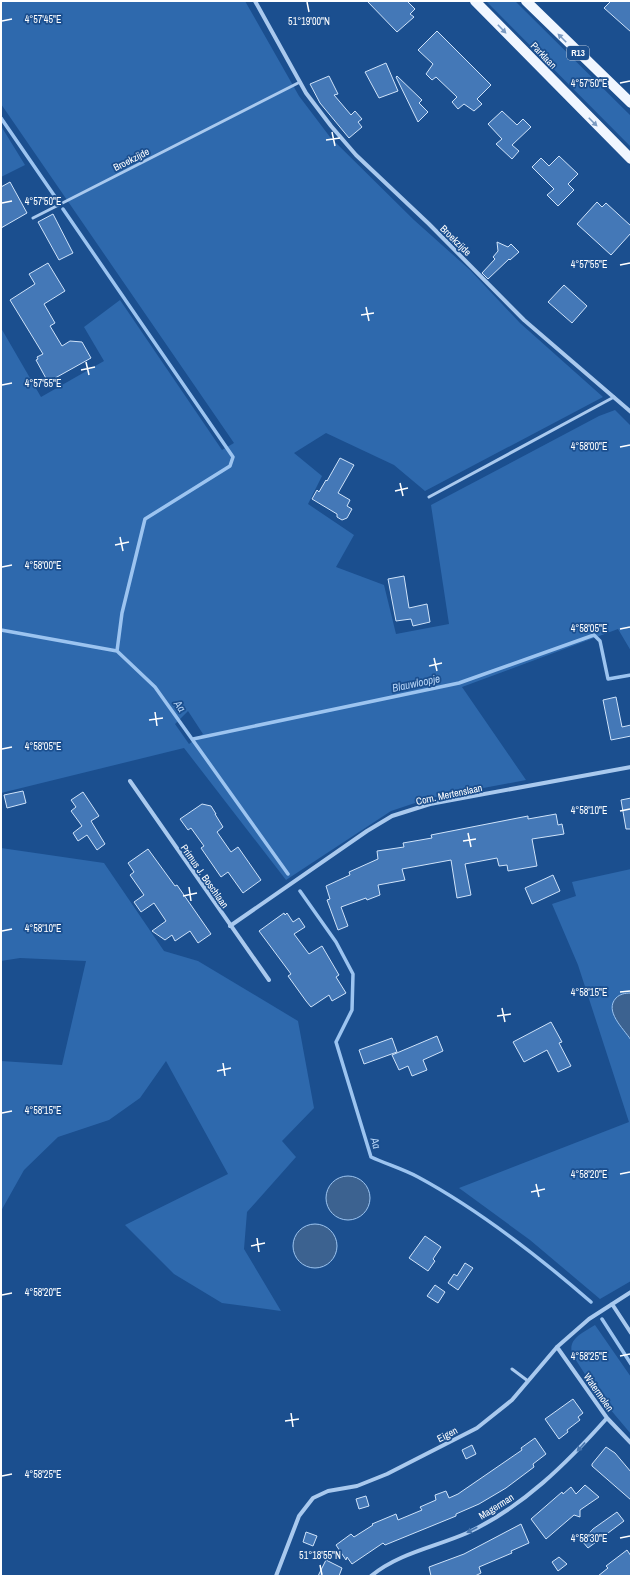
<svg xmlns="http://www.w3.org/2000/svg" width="632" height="1577" font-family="'Archivo Narrow',sans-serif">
<rect width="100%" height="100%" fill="#1b4f8f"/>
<path fill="#2e69ad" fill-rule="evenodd" d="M 1,1 L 245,1 L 299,96 L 330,137 L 414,220 L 470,270 L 520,323 L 603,397 L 425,491 L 394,465 L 326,433 L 294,453 L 322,476 L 308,504 L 354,535 L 336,567 L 384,585 L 396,634 L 449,624 L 431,505 L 599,416 L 615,410 L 631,426 L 631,651 L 618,629 L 462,687 L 526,780 L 430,798 L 391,811 L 286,880 L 184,748 L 1,793 L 1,328 L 41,397 L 104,361 L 84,327 L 120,300 L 222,450 L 234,443 L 1,104 ZM 188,711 L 203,734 L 189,744 L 175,724 Z
M 486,1 L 515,1 L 631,116 L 631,147 Z
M 1,126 L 25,165 L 1,177 Z
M 1,848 L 104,863 L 164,951 L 198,961 L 298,1021 L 314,1108 L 282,1141 L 296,1157 L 247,1212 L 244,1249 L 281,1311 L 222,1303 L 174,1274 L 125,1225 L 228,1174 L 166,1061 L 140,1098 L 109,1120 L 58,1137 L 24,1170 L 1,1211 L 1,1061 L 62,1065 L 86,961 L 20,958 L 1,961 Z
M 631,869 L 631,1281 L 600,1299 L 530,1240 L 459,1188 L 629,1122 L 578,965 L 552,904 L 576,896 L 572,882 Z
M 595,1325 L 631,1377 L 631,1434 L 599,1396 L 572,1354 C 568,1338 583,1333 595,1325 Z"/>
<path fill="#3c6290" stroke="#9cc4f0" d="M 631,993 L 631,1040 C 623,1028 604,1011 616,998 C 620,994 625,993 631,993 Z
M326 1198a22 22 0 1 1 44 0a22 22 0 1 1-44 0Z
M293 1246a22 22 0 1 1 44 0a22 22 0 1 1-44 0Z"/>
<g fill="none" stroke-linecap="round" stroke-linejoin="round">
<path stroke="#9cc4f0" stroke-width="3.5" d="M 1,118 L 58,201
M 63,209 L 233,457 L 230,466 L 145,519 L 122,613 L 117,651
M 1,630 L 117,651 L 155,687 L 288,874
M 193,739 L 459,683 L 594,635 L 600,641 L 608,679 L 631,675
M 300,891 L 336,942 L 353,974 L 352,1010 L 336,1042 L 371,1157 C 386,1164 403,1169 418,1177 C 481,1211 538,1256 591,1302
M 602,1319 L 631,1364"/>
</g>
<path fill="#4478b7" stroke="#cfe3fa" d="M 367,1 L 407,1 L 415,9 L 410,14 L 414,17 L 397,32 Z
M 611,1 L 631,1 L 631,32 L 604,8 Z
M 437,31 L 491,85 L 477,99 L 482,104 L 474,111 L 464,104 L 458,109 L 452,102 L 457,97 L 436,77 L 432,80 L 426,74 L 433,64 L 418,50 Z
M 386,63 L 398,91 L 379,98 L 365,72 Z
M 329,76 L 338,94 L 334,95 L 351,115 L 355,111 L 362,119 L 358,122 L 362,127 L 349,138 L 320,103 L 310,84 Z
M 397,76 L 422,100 L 419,103 L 428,112 L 418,122 L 396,77 Z
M 502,111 L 517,125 L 523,119 L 531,127 L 512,145 L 519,151 L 512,159 L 496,144 L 502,139 L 488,124 Z
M 559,156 L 578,174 L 568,184 L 574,190 L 558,206 L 547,195 L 554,189 L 532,167 L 541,158 L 549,166 Z
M 10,182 L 27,213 L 1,228 L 1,187 Z
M 597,202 L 602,207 L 606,203 L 631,226 L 631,233 L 611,255 L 577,224 Z
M 53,214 L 73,253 L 59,260 L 38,222 Z
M 497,242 L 508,247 L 511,244 L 519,252 L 510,260 L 509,259 L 488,279 L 482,273 L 495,259 L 493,257 L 498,251 Z
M 48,263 L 65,291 L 44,304 L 55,323 L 50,326 L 62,346 L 70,341 L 82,342 L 91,358 L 48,382 L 36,360 L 38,359 L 37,357 L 43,354 L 10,300 L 35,284 L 29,274 Z
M 564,285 L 587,306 L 572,323 L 548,302 Z
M 340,458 L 354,465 L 338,493 L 350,500 L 347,506 L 352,509 L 347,518 L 342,520 L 337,517 L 337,514 L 312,499 L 317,490 L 319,492 L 326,480 L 327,481 Z
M 404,576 L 409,608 L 427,604 L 430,622 L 413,626 L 411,619 L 396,621 L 388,579 Z
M 616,697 L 622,727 L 631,725 L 631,736 L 611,740 L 603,700 Z
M 23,791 L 26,803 L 7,808 L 4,795 Z
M 83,792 L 99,816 L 91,821 L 105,844 L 97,850 L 87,835 L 78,841 L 73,833 L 82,826 L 71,811 L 76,807 L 71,800 Z
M 631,798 L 631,829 L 626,829 L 621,800 Z
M 202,804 L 211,806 L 216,814 L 215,814 L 223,827 L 217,832 L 231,852 L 238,847 L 261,880 L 243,893 L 228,872 L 221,877 L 201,848 L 204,846 L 191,828 L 188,830 L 180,819 Z
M 556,814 L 558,825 L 562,824 L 564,834 L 532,839 L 537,866 L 508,871 L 507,865 L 499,866 L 497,858 L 465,864 L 471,895 L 457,898 L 451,860 L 402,869 L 405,880 L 378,885 L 380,895 L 367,900 L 366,898 L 341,907 L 348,926 L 338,930 L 327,900 L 330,899 L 326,886 L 350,875 L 349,872 L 378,859 L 377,851 L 404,847 L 403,843 L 432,838 L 431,835 L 528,816 L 528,819 Z
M 148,849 L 175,886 L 177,885 L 211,934 L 198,943 L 190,931 L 175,941 L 172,935 L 165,940 L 152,931 L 166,921 L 154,903 L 141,912 L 134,902 L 144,895 L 130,875 L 134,872 L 128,863 Z
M 553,875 L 560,891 L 532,904 L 525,888 Z
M 284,913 L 285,915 L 287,913 L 293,922 L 299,918 L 305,927 L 294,934 L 309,954 L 322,946 L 339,975 L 336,977 L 346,993 L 332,1001 L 329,995 L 311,1007 L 306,1001 L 288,976 L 291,974 L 259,931 Z
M 551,1022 L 562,1042 L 559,1043 L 571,1066 L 558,1072 L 547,1050 L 524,1062 L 513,1042 Z
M 437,1036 L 443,1051 L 423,1060 L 427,1070 L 412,1076 L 408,1066 L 399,1070 L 392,1055 Z
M 392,1038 L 397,1052 L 364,1064 L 359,1050 Z
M 425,1236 L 441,1247 L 433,1259 L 435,1261 L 428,1271 L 409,1258 Z
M 465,1263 L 473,1268 L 458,1290 L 448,1283 L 454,1274 L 457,1276 Z
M 435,1285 L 445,1292 L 438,1303 L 427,1296 Z
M 573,1399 L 583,1413 L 578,1417 L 580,1420 L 567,1430 L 568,1432 L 559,1439 L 545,1419 Z
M 535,1438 L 546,1454 L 533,1464 L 534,1467 L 506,1488 L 479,1504 L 456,1514 L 456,1516 L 385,1545 L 383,1543 L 352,1564 L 347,1557 L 346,1560 L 336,1545 L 351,1534 L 354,1537 L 373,1525 L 372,1524 L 396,1514 L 398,1520 L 422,1510 L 420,1507 L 436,1500 L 435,1495 L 446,1491 L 449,1498 L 458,1494 L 522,1450 L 521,1448 Z
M 472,1445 L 476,1454 L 466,1459 L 462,1450 Z
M 606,1447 L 615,1453 L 631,1472 L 631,1500 L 592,1466 L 592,1464 Z
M 585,1485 L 599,1497 L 580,1510 L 580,1517 L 574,1515 L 546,1539 L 531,1519 L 562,1492 L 563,1494 L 571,1487 L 576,1494 Z
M 366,1496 L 369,1506 L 359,1509 L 356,1499 Z
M 617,1512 L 624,1521 L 588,1548 L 582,1541 L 593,1529 Z
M 521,1524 L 529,1543 L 511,1551 L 512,1553 L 479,1567 L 481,1573 L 475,1576 L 431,1576 L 429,1567 L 464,1554 Z
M 306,1532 L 317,1536 L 313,1546 L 303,1542 Z
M 627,1550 L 631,1556 L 631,1576 L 598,1576 L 608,1568 L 606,1566 Z
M 559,1557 L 567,1564 L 558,1571 L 552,1562 Z
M 326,1560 L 342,1568 L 339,1576 L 318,1576 Z"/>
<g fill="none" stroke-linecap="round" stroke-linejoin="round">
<path stroke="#a9c9ee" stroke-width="3" d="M 33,218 L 300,82
M 429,497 L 614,397
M 512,1369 L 528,1381"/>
<path stroke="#a9c9ee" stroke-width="4" d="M 255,1 L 306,93 L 331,126 L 356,155 L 429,224 L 524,320 L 631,412
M 130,781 L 269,980
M 230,926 L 367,831 L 392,816 L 430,804 L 631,767
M 612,1304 L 631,1333
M 557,1347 L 607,1418 L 631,1443
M 276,1576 L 299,1516 L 313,1498 L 328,1491 L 357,1486 L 387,1474 L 477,1428 L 512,1400 L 557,1347 L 589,1319 L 631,1292
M 371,1576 C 399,1553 435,1547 467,1533 C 523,1507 567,1463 607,1418"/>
<path stroke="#f0f6ff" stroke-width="10" d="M 475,1 L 631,159
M 526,1 L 631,103"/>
</g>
<defs><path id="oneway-solid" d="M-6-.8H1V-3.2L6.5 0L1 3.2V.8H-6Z"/></defs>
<g fill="#7b9ac1">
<use href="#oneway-solid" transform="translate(502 29) rotate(46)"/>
<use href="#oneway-solid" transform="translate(562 38) rotate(-135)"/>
<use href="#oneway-solid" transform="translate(593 122) rotate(45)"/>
</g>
<g fill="#4674ac">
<use href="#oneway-solid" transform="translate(581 1447) rotate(133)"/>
<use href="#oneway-solid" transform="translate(472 1530) rotate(153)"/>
</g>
<path fill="none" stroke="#fff" stroke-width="1.5" d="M 307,2 L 309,12M 2,21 L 12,19M 620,83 L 630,81M 332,132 L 335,146M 326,140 L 340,138M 2,203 L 12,201M 620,265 L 630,263M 366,307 L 369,321M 361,315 L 374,313M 86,362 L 89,375M 81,370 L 95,367M 2,385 L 12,383M 620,447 L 630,445M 400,483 L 403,496M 395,491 L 408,488M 120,537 L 123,551M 115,545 L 129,542M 2,567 L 12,565M 620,629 L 630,627M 434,658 L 437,671M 429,666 L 442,663M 155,712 L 157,726M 149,720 L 163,718M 2,749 L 12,747M 620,811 L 630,809M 468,833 L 471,847M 463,841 L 476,839M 189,887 L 191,901M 183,896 L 197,893M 2,931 L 12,929M 620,992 L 630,991M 502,1008 L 505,1022M 497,1016 L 511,1014M 223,1063 L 225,1076M 217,1071 L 231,1068M 2,1113 L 12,1111M 620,1174 L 630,1172M 536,1184 L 539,1197M 531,1192 L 545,1189M 257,1238 L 259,1252M 251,1246 L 265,1243M 2,1295 L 12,1293M 620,1356 L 630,1354M 291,1413 L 293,1427M 285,1421 L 299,1419M 2,1476 L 12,1474M 620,1538 L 630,1536M 320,1565 L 322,1575"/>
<g text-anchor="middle" stroke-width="3.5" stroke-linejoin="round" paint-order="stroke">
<rect fill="#1b4f8f" stroke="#bbcadd" stroke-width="1" x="567" y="46" width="22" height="14" rx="3"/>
<g font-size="9" font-weight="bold" fill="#fff">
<text x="578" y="56">R13</text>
</g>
<g font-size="10" fill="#fff" stroke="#1b4f8f">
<text transform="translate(544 55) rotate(46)" y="4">Parklaan</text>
<text transform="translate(131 159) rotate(-27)" y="4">Broekzijde</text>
<text transform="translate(456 240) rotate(45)" y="4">Broekzijde</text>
<text transform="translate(449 794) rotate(-12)" y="4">Corn. Mertenslaan</text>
<text transform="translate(205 876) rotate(55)" y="4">Primus J. Boschlaan</text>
<text transform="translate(599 1392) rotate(55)" y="4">Watermolen</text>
<text transform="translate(447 1434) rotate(-27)" y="4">Eigen</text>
<text transform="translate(496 1506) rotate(-32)" y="4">Magerman</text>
</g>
<g font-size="11" font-style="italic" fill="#b5d3f5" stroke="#1b4f8f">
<text transform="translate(416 683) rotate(-12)" y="4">Blauwloopje</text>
<text transform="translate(180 706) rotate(55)" y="4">Aa</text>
<text transform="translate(376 1143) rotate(73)" y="4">Aa</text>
</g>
</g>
<g font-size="10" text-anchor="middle" fill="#fff" stroke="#1b4f8f" stroke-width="3.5" stroke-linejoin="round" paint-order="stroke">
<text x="43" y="23">4°57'45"E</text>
<text x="309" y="25">51°19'00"N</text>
<text x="589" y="87">4°57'50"E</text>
<text x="43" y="205">4°57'50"E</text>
<text x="589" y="268">4°57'55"E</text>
<text x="43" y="387">4°57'55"E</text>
<text x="589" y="450">4°58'00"E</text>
<text x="43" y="569">4°58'00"E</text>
<text x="589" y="632">4°58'05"E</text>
<text x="43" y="750">4°58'05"E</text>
<text x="589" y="814">4°58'10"E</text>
<text x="43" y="932">4°58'10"E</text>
<text x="589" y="996">4°58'15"E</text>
<text x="43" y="1114">4°58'15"E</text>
<text x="589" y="1178">4°58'20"E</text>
<text x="43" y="1296">4°58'20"E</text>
<text x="589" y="1360">4°58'25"E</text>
<text x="43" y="1478">4°58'25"E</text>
<text x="589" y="1542">4°58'30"E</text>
<text x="320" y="1559">51°18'55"N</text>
</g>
<rect width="632" height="1577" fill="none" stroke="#ffffff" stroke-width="4"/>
</svg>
